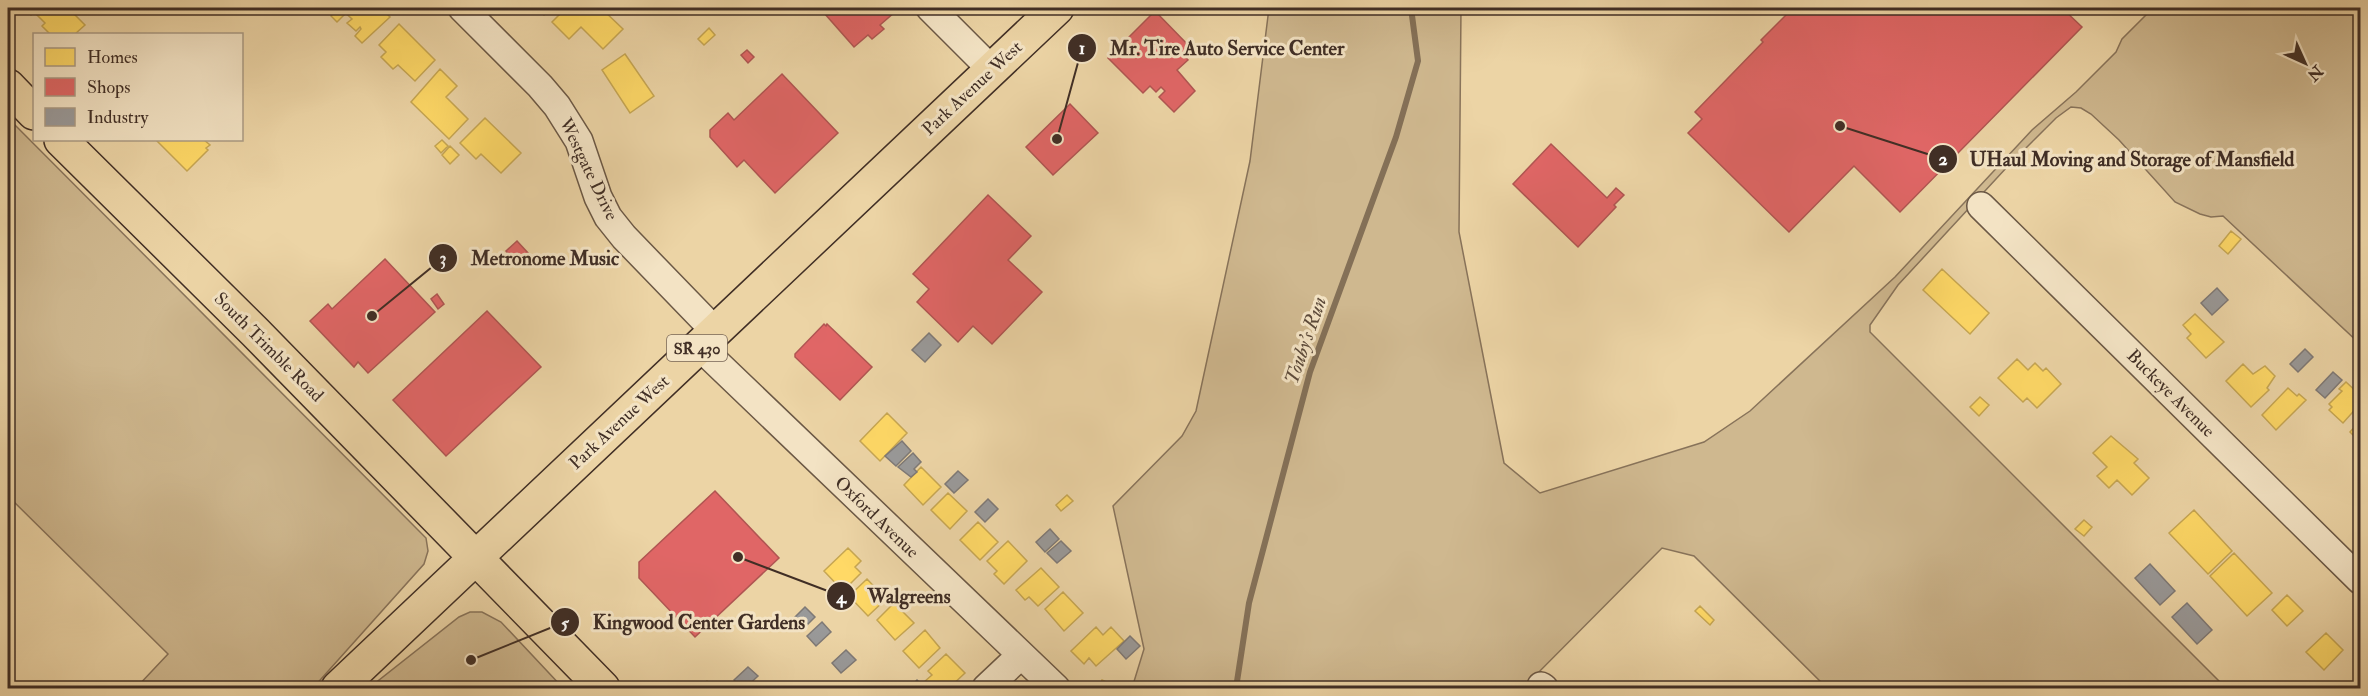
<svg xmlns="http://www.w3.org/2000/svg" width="2368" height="696" font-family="'IM FELL Double Pica',serif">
<rect width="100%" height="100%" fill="#ecd4a5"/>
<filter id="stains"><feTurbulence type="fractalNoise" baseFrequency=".00333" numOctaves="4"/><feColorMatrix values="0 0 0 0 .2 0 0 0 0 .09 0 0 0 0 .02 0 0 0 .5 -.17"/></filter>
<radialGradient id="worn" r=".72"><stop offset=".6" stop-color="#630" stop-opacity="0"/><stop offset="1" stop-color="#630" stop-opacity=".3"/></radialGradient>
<path fill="#cfb88f" stroke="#88735a" stroke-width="1.5" d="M 1269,8 L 1461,8 L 1459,232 L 1504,463 L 1540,493 L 1704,442 L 1750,411 L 1895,277 L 2032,130 L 2076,92 L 2116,52 L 2122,39 L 2153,8 L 2360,8 L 2360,344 L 2223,216 L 2211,217 L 2200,214 L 2175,202 L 2119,140 L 2091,114 L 2081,108 L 2071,107 L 2056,118 L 2008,166 L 1898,285 L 1870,325 L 1870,332 L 2226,688 L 1827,688 L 1694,556 L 1662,548 L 1523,688 L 1132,688 L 1144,649 L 1113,506 L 1182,436 L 1196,411 L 1250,161 Z
M 8,118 L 426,538 L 428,551 L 424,564 L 313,688 L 136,688 L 168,654 L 8,496 Z
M 470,612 L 482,612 L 501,622 L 563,688 L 369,688 L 459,617 Z"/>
<path fill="#ffd966" stroke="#c6a652" stroke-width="1.5" d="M 24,8 L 39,8 L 31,15 Z
M 45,8 L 68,8 L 85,25 L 75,34 L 50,34 L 42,26 L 45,23 L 37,15 Z
M 337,8 L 344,15 L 337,22 L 331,16 Z
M 340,8 L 381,8 L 390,17 L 362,43 L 355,36 L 361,29 L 360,27 L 356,31 L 347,23 L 352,19 Z
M 536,8 L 552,8 L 544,15 Z
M 566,8 L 601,8 L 623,29 L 603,49 L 581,27 L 569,39 L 552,22 Z
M 399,24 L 435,60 L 415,81 L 398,65 L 393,69 L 381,57 L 386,52 L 379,45 Z
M 709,28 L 715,35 L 704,45 L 698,39 Z
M 625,54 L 654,96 L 630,113 L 602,70 Z
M 440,69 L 457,86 L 446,97 L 468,119 L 449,139 L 411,102 Z
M 485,118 L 521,153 L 501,173 L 481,154 L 476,159 L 460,143 Z
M 156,140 L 204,140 L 210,145 L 206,148 L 208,150 L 187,171 Z
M 442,140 L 448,146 L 441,153 L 435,146 Z
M 450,146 L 459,155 L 450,164 L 442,155 Z
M 2231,231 L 2241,239 L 2228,254 L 2219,246 Z
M 1942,269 L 1989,313 L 1970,334 L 1923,290 Z
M 2195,314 L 2224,342 L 2206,358 L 2187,338 L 2191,334 L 2183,325 Z
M 2017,359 L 2028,370 L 2035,363 L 2043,371 L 2046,368 L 2061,384 L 2037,408 L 2027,398 L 2023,402 L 1998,378 Z
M 2243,364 L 2253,374 L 2265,366 L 2275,376 L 2267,388 L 2269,390 L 2251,407 L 2226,381 Z
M 2346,382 L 2358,393 L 2360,390 L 2360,404 L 2343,423 L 2329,410 L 2332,407 L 2329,404 L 2342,391 L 2339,389 Z
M 2288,388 L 2297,396 L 2299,394 L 2306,400 L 2276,430 L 2262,415 Z
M 1980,397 L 1989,405 L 1979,416 L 1970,407 Z
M 887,413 L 907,433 L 880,461 L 860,441 Z
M 2360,421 L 2360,442 L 2350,432 Z
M 2111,436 L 2138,459 L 2134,463 L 2149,478 L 2132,495 L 2117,480 L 2109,488 L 2097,476 L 2107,467 L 2093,453 Z
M 921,467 L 941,487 L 923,505 L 904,485 Z
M 948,493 L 967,511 L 950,529 L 931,510 Z
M 1067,495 L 1073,501 L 1061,511 L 1056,505 Z
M 2194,510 L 2232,551 L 2208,574 L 2169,533 Z
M 2084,520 L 2092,527 L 2084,536 L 2075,529 Z
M 978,522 L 998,542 L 980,560 L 960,540 Z
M 1008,541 L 1027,561 L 1004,584 L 994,574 L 997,571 L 987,561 Z
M 848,548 L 861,561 L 855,567 L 861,573 L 843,591 L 824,571 Z
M 2234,553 L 2272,593 L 2247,616 L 2210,576 Z
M 1041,568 L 1059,587 L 1038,606 L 1029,597 L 1025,600 L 1016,590 Z
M 867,579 L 886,599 L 868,616 L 849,596 Z
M 1063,592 L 1083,613 L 1064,631 L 1045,609 Z
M 2287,595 L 2303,611 L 2287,626 L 2272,610 Z
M 894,603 L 914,623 L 895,640 L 877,620 Z
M 1700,606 L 1714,620 L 1710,625 L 1695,611 Z
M 1096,627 L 1103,635 L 1111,627 L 1124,641 L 1096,666 L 1089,658 L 1084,664 L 1071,651 Z
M 925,630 L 940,648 L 919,668 L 903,651 Z
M 2326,633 L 2343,650 L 2324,670 L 2306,652 Z
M 946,654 L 965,673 L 949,688 L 930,688 L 924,682 L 932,675 L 928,671 Z
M 1102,680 L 1111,684 L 1109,688 L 1099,688 Z
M 707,681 L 715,688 L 699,688 Z"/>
<path fill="#e06666" stroke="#b05552" stroke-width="1.5" d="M 833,8 L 891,8 L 895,12 L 880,25 L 884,29 L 872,39 L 868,35 L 854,47 L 825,14 Z
M 1793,8 L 2062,8 L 2082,27 L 1900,212 L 1854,166 L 1789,232 L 1688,133 L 1702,119 L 1695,112 L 1763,42 L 1761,40 Z
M 1155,11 L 1191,48 L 1184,55 L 1188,60 L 1177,70 L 1195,91 L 1174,112 L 1159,97 L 1165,91 L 1161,87 L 1156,92 L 1150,86 L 1143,93 L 1108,58 Z
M 747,50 L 754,57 L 748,63 L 741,55 Z
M 782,74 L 838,133 L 775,193 L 744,160 L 737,167 L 710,137 L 710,130 L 728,113 L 734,120 Z
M 1070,104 L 1098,133 L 1053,175 L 1026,147 Z
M 1551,144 L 1607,198 L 1616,188 L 1624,195 L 1614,205 L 1616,207 L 1578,247 L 1513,184 Z
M 988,195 L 1031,236 L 1008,260 L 1042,292 L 992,344 L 973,326 L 958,342 L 917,302 L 929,289 L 913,274 Z
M 517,241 L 529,254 L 518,264 L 506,251 Z
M 385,259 L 435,312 L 368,373 L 358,362 L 354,367 L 310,321 L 328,304 L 332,309 Z
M 437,294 L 444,304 L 438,309 L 431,299 Z
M 487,311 L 541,367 L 446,456 L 393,400 Z
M 824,324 L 826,326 L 827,324 L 872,367 L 840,400 L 795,357 L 795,354 Z
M 715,491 L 779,558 L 695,637 L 639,578 L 639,562 Z"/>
<path fill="#999" stroke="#7e7976" stroke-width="1.5" d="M 2217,288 L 2228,300 L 2212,315 L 2201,303 Z
M 929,333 L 941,345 L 925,362 L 912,350 Z
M 2305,349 L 2313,357 L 2298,372 L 2290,364 Z
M 2333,372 L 2342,380 L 2325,398 L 2316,390 Z
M 902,441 L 911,451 L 896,466 L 885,456 Z
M 913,453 L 921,462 L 914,469 L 917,472 L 911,477 L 898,467 Z
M 958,471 L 968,480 L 954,493 L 945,484 Z
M 988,499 L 998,509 L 985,522 L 975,512 Z
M 1050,529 L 1059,539 L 1045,552 L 1036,542 Z
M 1061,541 L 1071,551 L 1057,563 L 1047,553 Z
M 2150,564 L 2175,591 L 2160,605 L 2135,578 Z
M 2187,603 L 2212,630 L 2197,644 L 2172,617 Z
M 805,607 L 815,617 L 802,630 L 792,620 Z
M 822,622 L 831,632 L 816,646 L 807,636 Z
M 1130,636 L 1140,646 L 1126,659 L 1117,649 Z
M 846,650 L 856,660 L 841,673 L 832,663 Z
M 748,667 L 758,676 L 745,688 L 742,688 L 734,680 Z
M 917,680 L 925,688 L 909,688 Z"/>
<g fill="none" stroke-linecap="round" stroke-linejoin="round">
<path stroke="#847057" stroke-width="6" d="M 1236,688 L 1249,603 L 1310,372 L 1396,137 L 1418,61 L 1411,8"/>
<defs>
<path id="minor" d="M 462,8 L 540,86 L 557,106 L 579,141 L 598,197 L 608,217 L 624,237 L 715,331
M 930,8 L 991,69
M 1981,206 L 2360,580
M 699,346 L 1056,688
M 1541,686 L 1544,688
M 986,688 L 1021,655"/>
<path id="major" d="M 8,86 L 34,113
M 61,140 L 255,332 L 603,688
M 338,688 L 1057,8"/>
</defs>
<use href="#minor" stroke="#6b5845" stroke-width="30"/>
<use href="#major" stroke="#402e25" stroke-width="36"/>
<use href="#minor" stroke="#f3e3c4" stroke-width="27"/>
<use href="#major" stroke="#ecd4a5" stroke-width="33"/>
</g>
<g text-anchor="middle" stroke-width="6" stroke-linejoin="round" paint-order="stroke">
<rect fill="#f3e3c4" stroke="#766455" stroke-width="1.5" x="667" y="335" width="60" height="26" rx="4.5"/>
<g font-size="16" font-weight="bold" fill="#402e25">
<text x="697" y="354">SR 430</text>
</g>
<g font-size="18" fill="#402e25" stroke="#f3e3c4">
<text transform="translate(972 88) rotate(-43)" y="6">Park Avenue West</text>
<text transform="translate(589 169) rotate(64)" y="6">Westgate Drive</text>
<text transform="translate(269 347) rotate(45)" y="6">South Trimble Road</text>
<text transform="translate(2171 393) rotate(45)" y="6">Buckeye Avenue</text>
<text transform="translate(619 422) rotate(-43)" y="6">Park Avenue West</text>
<text transform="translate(877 517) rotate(44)" y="6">Oxford Avenue</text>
</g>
<g font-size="20" font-style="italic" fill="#5c4a3a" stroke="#f3e3c4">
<text transform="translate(1305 340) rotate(-71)" y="7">Touby's Run</text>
</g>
</g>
<path fill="none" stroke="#402e25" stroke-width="2" d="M1057 139L1082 48M1840 126L1943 159M372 316L443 258M738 557L841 596M471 660L565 622"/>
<g fill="#402e25" stroke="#f3e3c4" stroke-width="2">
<circle cx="1057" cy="139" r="6"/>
<circle cx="1840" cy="126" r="6"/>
<circle cx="372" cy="316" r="6"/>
<circle cx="738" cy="557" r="6"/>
<circle cx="471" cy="660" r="6"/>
<circle cx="1082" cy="48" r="15"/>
<circle cx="1943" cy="159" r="15"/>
<circle cx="443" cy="258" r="15"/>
<circle cx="841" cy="596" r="15"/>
<circle cx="565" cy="622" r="15"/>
</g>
<g font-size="18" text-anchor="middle" font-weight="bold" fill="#fff">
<text x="1082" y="54">1</text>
<text x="1943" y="165">2</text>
<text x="443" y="264">3</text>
<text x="841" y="603">4</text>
<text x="565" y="629">5</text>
</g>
<g font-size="20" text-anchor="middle" font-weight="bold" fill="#402e25" stroke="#f3e3c4" stroke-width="6" stroke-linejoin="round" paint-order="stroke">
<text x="1227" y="55">Mr. Tire Auto Service Center</text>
<text x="2132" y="166">UHaul Moving and Storage of Mansfield</text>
<text x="545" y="265">Metronome Music</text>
<text x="909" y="603">Walgreens</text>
<text x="699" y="629">Kingwood Center Gardens</text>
</g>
<rect width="2368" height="696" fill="none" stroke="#ecd4a5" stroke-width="30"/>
<rect x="9" y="9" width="2350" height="678" fill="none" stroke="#402e25" stroke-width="3"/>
<rect x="15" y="15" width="2338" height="666" fill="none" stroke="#402e25" stroke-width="1.5"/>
<rect x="33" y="33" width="210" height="108" fill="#f3e3c4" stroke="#ab9b84" stroke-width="1.5"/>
<rect x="45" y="48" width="30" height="18" fill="#ffd966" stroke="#ab9b84" stroke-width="1.5"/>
<text x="87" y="63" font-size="18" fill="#402e25">Homes</text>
<rect x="45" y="78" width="30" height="18" fill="#e06666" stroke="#ab9b84" stroke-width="1.5"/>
<text x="87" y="93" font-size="18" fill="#402e25">Shops</text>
<rect x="45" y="108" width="30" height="18" fill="#999999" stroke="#ab9b84" stroke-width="1.5"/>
<text x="87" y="123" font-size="18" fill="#402e25">Industry</text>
<g transform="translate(2305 63) rotate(135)" stroke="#f3e3c4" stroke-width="4.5" paint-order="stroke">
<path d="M0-4.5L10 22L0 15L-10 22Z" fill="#402e25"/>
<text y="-9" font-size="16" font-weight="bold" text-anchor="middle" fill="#402e25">N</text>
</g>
<rect width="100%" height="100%" filter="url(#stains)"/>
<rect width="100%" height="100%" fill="url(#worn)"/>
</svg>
